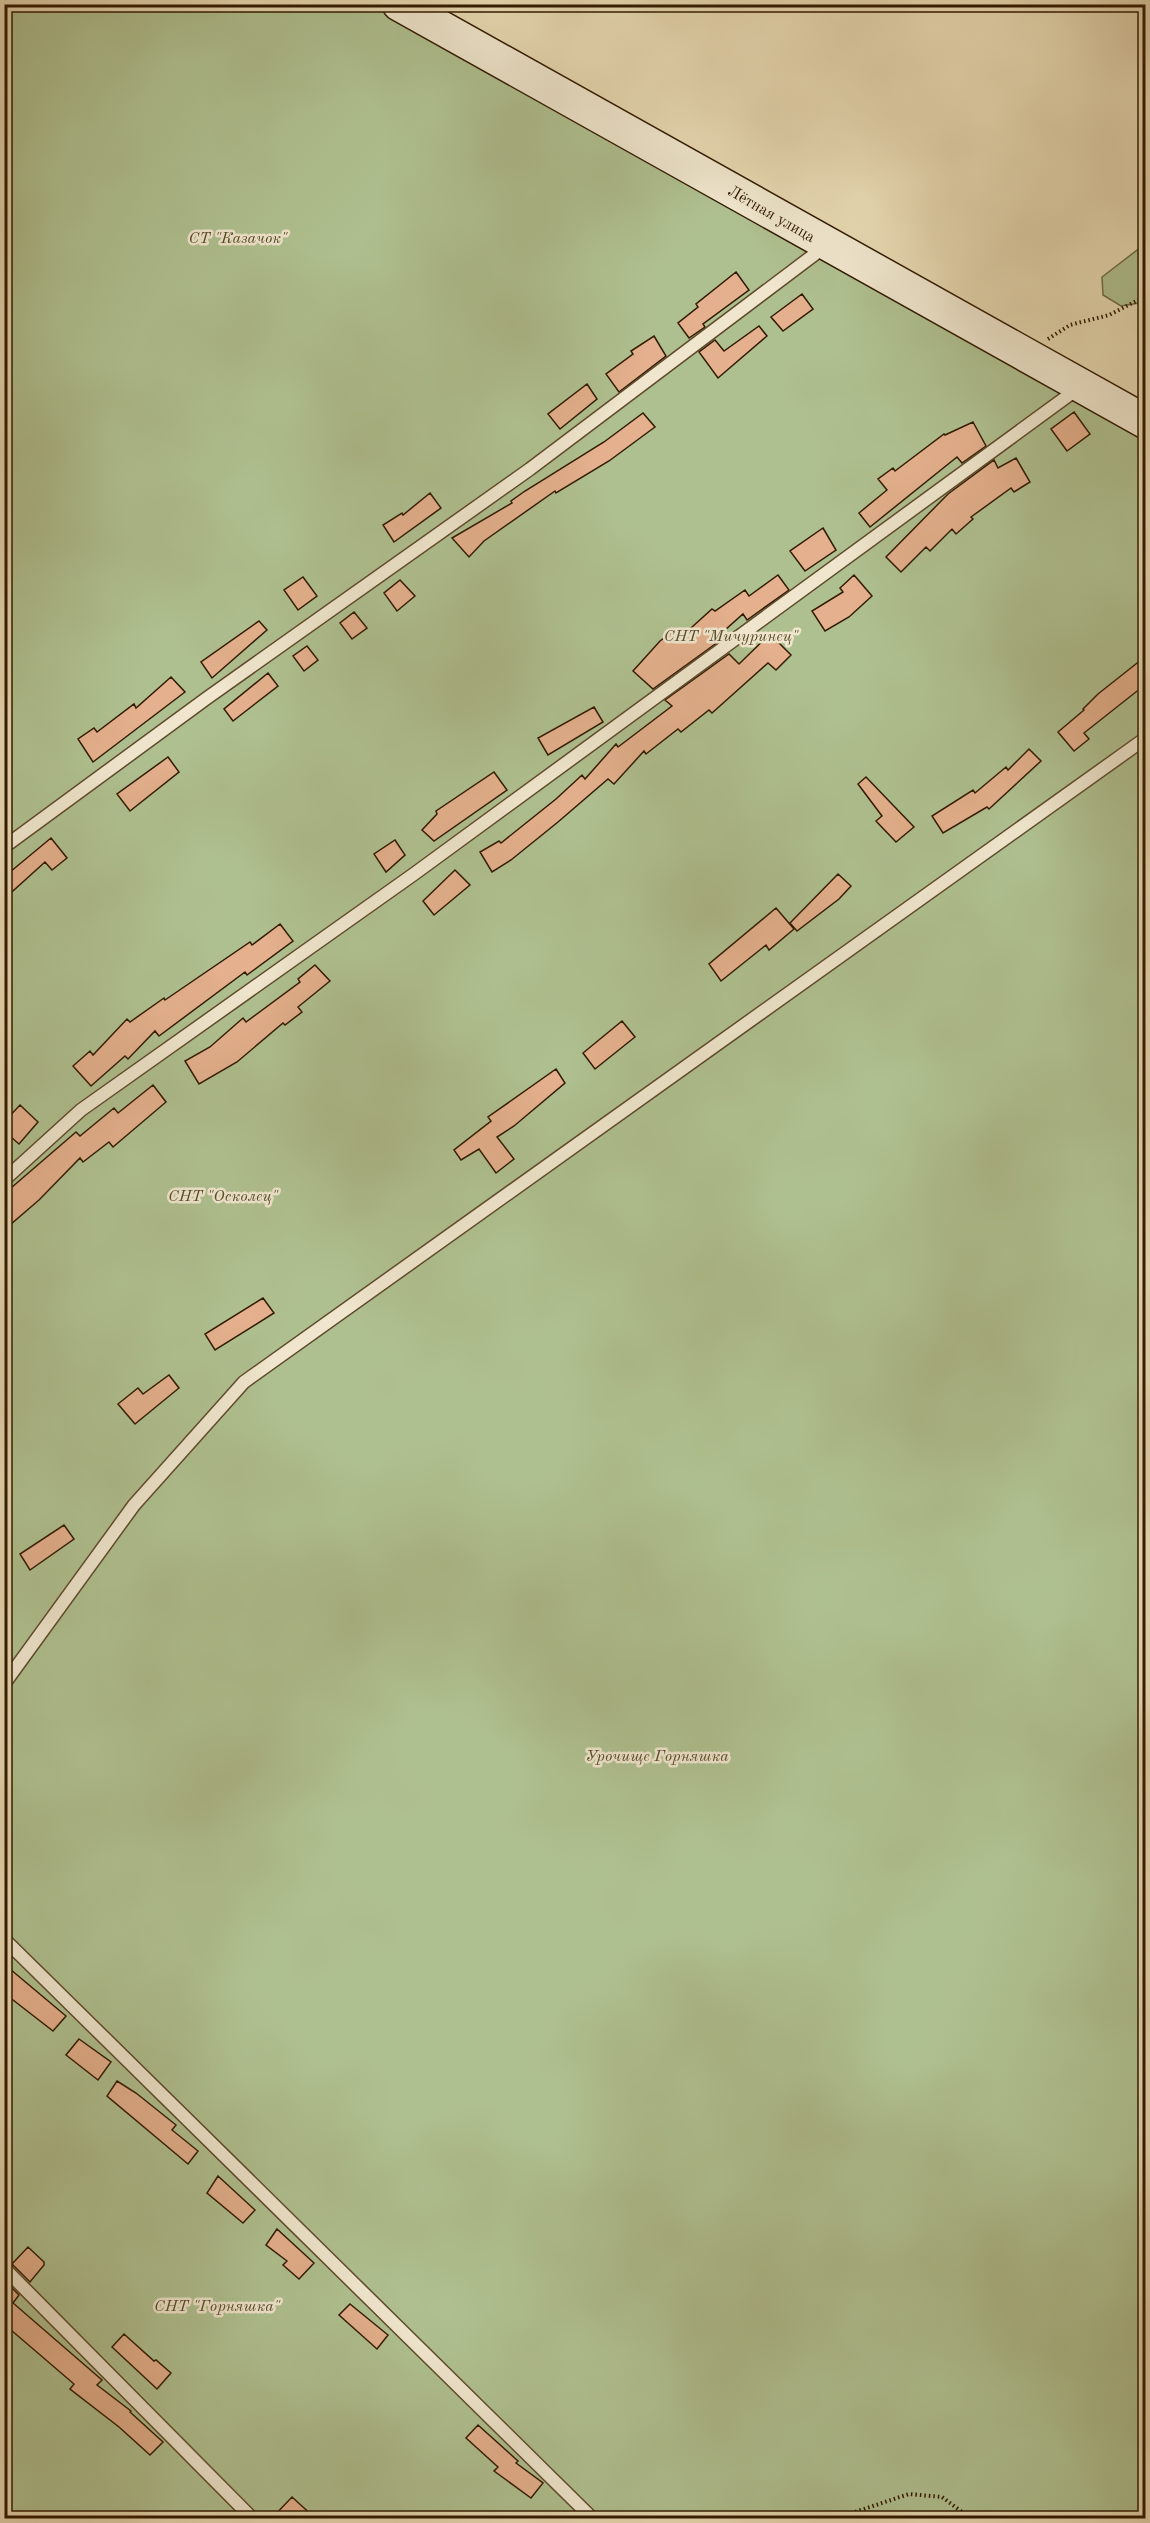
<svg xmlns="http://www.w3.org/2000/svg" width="1150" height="2523" font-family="'Old Standard TT',serif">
<rect width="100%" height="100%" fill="#e7d9b2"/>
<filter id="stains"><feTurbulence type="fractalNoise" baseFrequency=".00333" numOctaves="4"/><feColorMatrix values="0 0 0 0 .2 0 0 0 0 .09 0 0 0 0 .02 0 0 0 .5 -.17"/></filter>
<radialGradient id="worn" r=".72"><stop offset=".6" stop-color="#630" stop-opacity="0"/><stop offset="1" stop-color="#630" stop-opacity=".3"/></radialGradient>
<path fill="#afc090" stroke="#706d48" stroke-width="1.5" d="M 5,5 L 399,5 L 1145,419 L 1145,2518 L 5,2518 Z
M 1145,244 L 1145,302 L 1121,306 L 1103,295 L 1102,277 Z"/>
<path fill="#e4b08d" stroke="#321a00" stroke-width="1.5" d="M 736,272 L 749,290 L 703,324 L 705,327 L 689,338 L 678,323 L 698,307 L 696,304 Z
M 802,294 L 813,309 L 783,331 L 771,317 Z
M 759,326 L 767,336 L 718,378 L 699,352 L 715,340 L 724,351 Z
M 654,336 L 666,356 L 619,392 L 606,374 L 633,354 L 631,351 Z
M 587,384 L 597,399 L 560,429 L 548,414 Z
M 1074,412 L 1090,434 L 1067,451 L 1051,429 Z
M 643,413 L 655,427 L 609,461 L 556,493 L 555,491 L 484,541 L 469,557 L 452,538 L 512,503 L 511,501 L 525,491 L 604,442 Z
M 973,422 L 986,446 L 962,463 L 957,457 L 870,527 L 859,513 L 887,490 L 878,479 L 893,468 L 895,471 L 944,434 L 945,435 Z
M 1016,458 L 1030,482 L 1014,492 L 1011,488 L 971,517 L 973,519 L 956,534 L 952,529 L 930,551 L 926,547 L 901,572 L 886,557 L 948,494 L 994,460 L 998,468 Z
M 430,493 L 441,508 L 394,542 L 383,525 L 402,513 L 403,515 Z
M 823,528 L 836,550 L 805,571 L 790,551 Z
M 778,575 L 789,590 L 747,620 L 743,614 L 715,639 L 718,642 L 653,689 L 633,671 L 660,641 L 675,630 L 681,637 L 712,609 L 715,611 L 745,590 L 749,596 Z
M 854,575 L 872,596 L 849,617 L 825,631 L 812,611 L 843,592 L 840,588 Z
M 303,577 L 317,596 L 298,610 L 284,590 Z
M 400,580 L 415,596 L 397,611 L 384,593 Z
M 354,612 L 367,628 L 352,639 L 340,623 Z
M 259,621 L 267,630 L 212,678 L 201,662 Z
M 770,634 L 791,655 L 776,670 L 768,663 L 712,713 L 709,710 L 681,732 L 678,729 L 646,754 L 644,751 L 614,784 L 608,779 L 558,822 L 511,860 L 492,872 L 480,852 L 499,841 L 501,843 L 556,799 L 582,775 L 585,779 L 616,744 L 618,747 L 672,706 L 665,700 L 729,654 L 739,664 Z
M 307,646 L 318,660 L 304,671 L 293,656 Z
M 1146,656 L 1146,684 L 1084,733 L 1089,739 L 1074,751 L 1058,732 L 1084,710 L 1083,709 L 1098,694 Z
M 268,673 L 278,686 L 233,721 L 224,709 Z
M 171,677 L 185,692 L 93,762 L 78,739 L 94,728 L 97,732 L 134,704 L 136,708 Z
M 594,707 L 603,722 L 548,755 L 538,738 Z
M 1029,749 L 1041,761 L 989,809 L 987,807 L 943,833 L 932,816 L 973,790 L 975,793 L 1006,767 L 1008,770 Z
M 168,757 L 179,772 L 130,811 L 117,794 Z
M 494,772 L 507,790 L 434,841 L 422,830 L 437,814 L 436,811 Z
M 866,777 L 914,827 L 896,842 L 876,821 L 882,816 L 858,784 Z
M 51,838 L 67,858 L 52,870 L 45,862 L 4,899 L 4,877 Z
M 395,840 L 405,855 L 386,872 L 374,854 Z
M 455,870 L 470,885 L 434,915 L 423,901 Z
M 838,874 L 851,886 L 839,899 L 797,931 L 790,923 Z
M 776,908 L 794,929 L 769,950 L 766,945 L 721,981 L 709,964 Z
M 280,924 L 293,941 L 247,975 L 245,972 L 159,1036 L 155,1031 L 128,1059 L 125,1056 L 91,1086 L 73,1066 L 90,1051 L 93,1055 L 127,1019 L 130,1022 L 164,998 L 165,1000 L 250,942 L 252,945 Z
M 315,965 L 330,981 L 298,1007 L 302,1012 L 285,1025 L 283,1023 L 237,1062 L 199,1084 L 185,1061 L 210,1047 L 243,1018 L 246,1022 L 300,982 L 298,979 Z
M 622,1021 L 635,1037 L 595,1069 L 583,1053 Z
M 556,1069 L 565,1083 L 514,1126 L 497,1137 L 514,1159 L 496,1173 L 479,1149 L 461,1160 L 454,1150 L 491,1121 L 488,1117 Z
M 153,1085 L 166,1102 L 113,1147 L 109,1142 L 83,1162 L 80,1158 L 39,1200 L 4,1230 L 4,1194 L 76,1132 L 80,1136 L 114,1108 L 118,1113 Z
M 20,1105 L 38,1122 L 19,1144 L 4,1131 L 4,1122 Z
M 263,1298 L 274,1313 L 215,1350 L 205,1334 Z
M 169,1375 L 179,1388 L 135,1424 L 118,1404 L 138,1388 L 143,1394 Z
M 64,1525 L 74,1539 L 30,1570 L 20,1554 Z
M 4,1964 L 66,2016 L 53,2031 L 4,1993 Z
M 79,2039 L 111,2062 L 98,2080 L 66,2055 Z
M 117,2081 L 136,2093 L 176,2125 L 172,2130 L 198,2151 L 188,2164 L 107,2096 Z
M 218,2176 L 255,2210 L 243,2223 L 207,2193 Z
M 277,2229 L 314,2263 L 299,2279 L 283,2265 L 287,2261 L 266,2245 Z
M 28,2247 L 44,2262 L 44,2265 L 30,2282 L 12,2264 Z
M 4,2280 L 19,2295 L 13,2303 L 102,2380 L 97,2385 L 131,2411 L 130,2412 L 163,2442 L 150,2455 L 119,2427 L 70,2389 L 74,2384 L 4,2324 Z
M 350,2304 L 388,2335 L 377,2349 L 339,2315 Z
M 124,2334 L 154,2361 L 156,2360 L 171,2373 L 157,2389 L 112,2347 Z
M 478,2425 L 518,2461 L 516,2463 L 543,2483 L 531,2498 L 494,2471 L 498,2467 L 466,2438 Z
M 292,2497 L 315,2518 L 272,2518 Z"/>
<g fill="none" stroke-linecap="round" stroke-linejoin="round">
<defs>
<path id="lane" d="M 4,847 L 207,698 L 530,469 L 827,245
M 4,1180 L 81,1110 L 414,874 L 1080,387
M 4,1684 L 134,1505 L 244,1382 L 1146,738
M 4,1939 L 592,2518
M 4,2268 L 252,2518"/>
<path id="secondary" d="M 399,4 L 1146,422"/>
</defs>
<use href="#lane" stroke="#5f4a2c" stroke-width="15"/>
<use href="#secondary" stroke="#321a00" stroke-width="36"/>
<path stroke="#321a00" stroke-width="4" stroke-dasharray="1.5 3" stroke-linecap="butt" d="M 1048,339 L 1070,325 L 1109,315 L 1146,296
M 766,2518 L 843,2516 L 909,2494 L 942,2497 L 970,2518"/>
<use href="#lane" stroke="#efe6cd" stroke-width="12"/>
<use href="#secondary" stroke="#efe6cd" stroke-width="33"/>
</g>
<g text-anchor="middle" stroke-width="5" stroke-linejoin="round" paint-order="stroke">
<g font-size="16" fill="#321a00" stroke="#efe6cd">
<text transform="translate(772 213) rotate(30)" y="6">Лётная улица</text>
</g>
<g font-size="16" font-style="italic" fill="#584c2b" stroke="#efe6cd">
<text x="238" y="243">СТ "Казачок"</text>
<text x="731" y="641">СНТ "Мичуринец"</text>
<text x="223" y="1201">СНТ "Осколец"</text>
<text x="657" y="1761">Урочище Горняшка</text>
<text x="217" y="2311">СНТ "Горняшка"</text>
</g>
</g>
<rect width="1150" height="2523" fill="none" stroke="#e7d9b2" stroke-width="24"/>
<rect x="6" y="6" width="1138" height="2511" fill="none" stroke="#321a00" stroke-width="3"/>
<rect x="12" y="12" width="1126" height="2499" fill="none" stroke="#321a00" stroke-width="1.5"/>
<rect width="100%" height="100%" filter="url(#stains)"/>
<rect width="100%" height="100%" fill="url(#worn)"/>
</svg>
